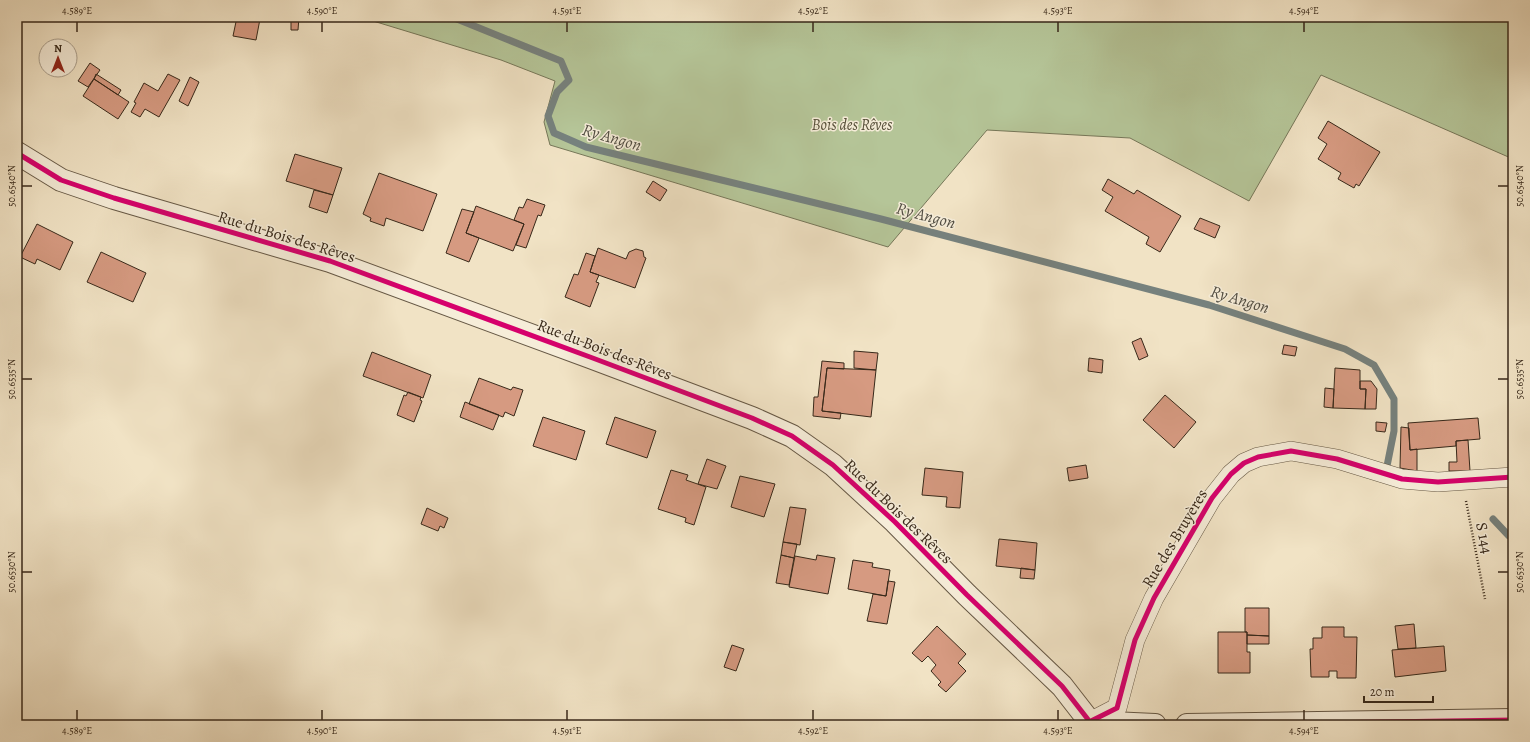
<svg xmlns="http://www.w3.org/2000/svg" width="1530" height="742" font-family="Alegreya,serif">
<rect width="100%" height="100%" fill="#f1e3c5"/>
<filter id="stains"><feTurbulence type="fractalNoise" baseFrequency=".005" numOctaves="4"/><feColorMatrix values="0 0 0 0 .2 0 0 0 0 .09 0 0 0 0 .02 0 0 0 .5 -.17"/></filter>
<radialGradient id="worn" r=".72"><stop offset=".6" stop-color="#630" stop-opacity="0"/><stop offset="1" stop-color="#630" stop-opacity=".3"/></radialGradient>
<path fill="#b5c598" stroke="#767759" d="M 360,17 L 1513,17 L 1513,159 L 1321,75 L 1249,201 L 1130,138 L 987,130 L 888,247 L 550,145 L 544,122 L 555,81 L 501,60 Z"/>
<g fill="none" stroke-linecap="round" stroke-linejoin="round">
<path stroke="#76817d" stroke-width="7" d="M 452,17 L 561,61 L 569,80 L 557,92 L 548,116 L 554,133 L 586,147 L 881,219 L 1209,305 L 1345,349 L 1374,365 L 1394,399 L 1394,431 L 1387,466
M 1493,519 L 1509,536 L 1513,537"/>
</g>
<path fill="#d69a81" stroke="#38291a" d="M 237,17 L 260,19 L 256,40 L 233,36 Z
M 291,17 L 299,17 L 298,30 L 291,30 Z
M 90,63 L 100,70 L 88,87 L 78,81 Z
M 96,74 L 121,90 L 118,95 L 94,79 Z
M 168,74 L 180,80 L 159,117 L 145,109 L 140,117 L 131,112 L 136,103 L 134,102 L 144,83 L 158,91 Z
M 190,77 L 199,82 L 188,106 L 179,101 Z
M 94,79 L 129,102 L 118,119 L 83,96 Z
M 1328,121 L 1380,152 L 1359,186 L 1356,184 L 1354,188 L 1338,179 L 1341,173 L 1318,159 L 1327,144 L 1318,138 Z
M 295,154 L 342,168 L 333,195 L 286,181 Z
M 379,173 L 437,194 L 423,231 L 386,218 L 384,226 L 370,221 L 371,218 L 363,214 Z
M 1108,179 L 1134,194 L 1137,190 L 1181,216 L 1160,252 L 1146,244 L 1149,237 L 1105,211 L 1113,197 L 1102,190 Z
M 653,181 L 667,190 L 660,201 L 646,192 Z
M 314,190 L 333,195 L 327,213 L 309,207 Z
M 527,199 L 545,205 L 541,216 L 538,215 L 526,248 L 516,245 L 524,224 L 514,220 L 519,207 L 523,208 Z
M 476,206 L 524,224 L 513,251 L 466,233 Z
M 462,209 L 474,212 L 466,233 L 479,238 L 469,262 L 446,253 Z
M 1200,218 L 1220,226 L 1215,238 L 1194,229 Z
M 37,224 L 73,242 L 60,270 L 37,259 L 35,264 L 20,257 Z
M 598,248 L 626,259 L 629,252 L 636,249 L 643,251 L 644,257 L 646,258 L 635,288 L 590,272 Z
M 101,252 L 146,273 L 133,302 L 87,282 Z
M 586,253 L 595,256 L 590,272 L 599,275 L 596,282 L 599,283 L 590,307 L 565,297 L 574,274 L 578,275 Z
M 1141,338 L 1148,356 L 1139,360 L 1132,342 Z
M 1284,345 L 1297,347 L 1295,356 L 1282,354 Z
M 854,351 L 878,353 L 876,370 L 854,368 Z
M 372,352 L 431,375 L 423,398 L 363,376 Z
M 1089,358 L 1103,360 L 1102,373 L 1088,371 Z
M 822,361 L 844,363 L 844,369 L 827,368 L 822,411 L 841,413 L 840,419 L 813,416 L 814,397 L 818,397 Z
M 827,368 L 876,370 L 871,417 L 822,411 Z
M 1335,368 L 1360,370 L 1360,389 L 1366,389 L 1365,409 L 1333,408 Z
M 479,378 L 511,390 L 513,387 L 523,390 L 514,416 L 505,412 L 503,417 L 469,404 Z
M 1360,381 L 1371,381 L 1377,389 L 1376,409 L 1365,409 L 1366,389 L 1360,389 Z
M 1325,388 L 1334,389 L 1333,408 L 1324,407 Z
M 408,392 L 421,397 L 420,400 L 422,401 L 414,422 L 397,415 L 404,395 L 406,396 Z
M 1165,395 L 1196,422 L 1174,448 L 1143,420 Z
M 465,402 L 499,415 L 493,430 L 460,417 Z
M 543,417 L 585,431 L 576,460 L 533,446 Z
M 615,417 L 656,431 L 647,458 L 606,444 Z
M 1478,418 L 1480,439 L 1456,441 L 1456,446 L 1410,450 L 1408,423 Z
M 1376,422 L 1387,423 L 1385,432 L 1376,431 Z
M 1401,427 L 1409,428 L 1410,450 L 1417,449 L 1417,471 L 1400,468 Z
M 1468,440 L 1470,471 L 1449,471 L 1449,462 L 1457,462 L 1456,441 Z
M 707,459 L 726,466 L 717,489 L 698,484 Z
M 1086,465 L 1088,478 L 1069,481 L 1067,468 Z
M 925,468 L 963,472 L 960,508 L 946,507 L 947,497 L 922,495 Z
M 671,470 L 688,475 L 686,480 L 706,487 L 694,525 L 685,522 L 686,518 L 658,509 Z
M 740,476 L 775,484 L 764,517 L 731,507 Z
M 790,507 L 806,509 L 800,545 L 783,542 Z
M 427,508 L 448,518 L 444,528 L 440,526 L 438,531 L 421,524 Z
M 999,539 L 1037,543 L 1035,570 L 996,566 Z
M 783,542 L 797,544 L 794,558 L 781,555 Z
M 781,555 L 794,558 L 789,585 L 776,583 Z
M 817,555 L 835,558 L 828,594 L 789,587 L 795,556 L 816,560 Z
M 853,560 L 873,563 L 872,567 L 890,570 L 886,596 L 848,589 Z
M 1021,568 L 1035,570 L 1034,579 L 1020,578 Z
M 888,581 L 895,582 L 887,624 L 867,621 L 873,594 L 886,596 Z
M 1245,608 L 1269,608 L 1269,636 L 1247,635 L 1247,632 L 1245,632 Z
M 1414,624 L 1416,648 L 1398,649 L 1395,626 Z
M 937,626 L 966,654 L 958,663 L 966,671 L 946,692 L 938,685 L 941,682 L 931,671 L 936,665 L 928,656 L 922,662 L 912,653 Z
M 1322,627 L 1344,627 L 1344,637 L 1357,637 L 1356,678 L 1337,678 L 1337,671 L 1329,671 L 1329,677 L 1311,677 L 1310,649 L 1313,649 L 1313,638 L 1322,638 Z
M 1218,632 L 1247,632 L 1247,652 L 1250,652 L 1250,673 L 1218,673 Z
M 1247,635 L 1269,636 L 1269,644 L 1247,644 Z
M 732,645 L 744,649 L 736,671 L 724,667 Z
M 1444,646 L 1446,671 L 1395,677 L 1392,650 Z"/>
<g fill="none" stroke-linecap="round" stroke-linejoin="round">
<defs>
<path id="minor" d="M 1090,722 L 1117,708 L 1135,640 L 1154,598 L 1212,498 L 1231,474 L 1244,463 L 1258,457 L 1291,451 L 1337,459 L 1402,479 L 1438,482 L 1513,477"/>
<path id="tertiary" d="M 17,153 L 61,180 L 114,198 L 330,261 L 590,357 L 752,418 L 792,436 L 833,465 L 895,522 L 967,595 L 1062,686 L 1090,722
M 1084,725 L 1090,722 L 1155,725
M 1187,725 L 1513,720"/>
</defs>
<use href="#minor" stroke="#665845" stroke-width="20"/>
<use href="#tertiary" stroke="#665845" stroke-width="24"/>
<path stroke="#38291a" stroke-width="2.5" stroke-dasharray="1 2" stroke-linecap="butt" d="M 1466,501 L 1485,599"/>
<use href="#minor" stroke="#f6edd9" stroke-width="19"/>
<use href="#tertiary" stroke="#f6edd9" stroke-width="22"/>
<defs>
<path id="cycleway" d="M 17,153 L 61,180 L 114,198 L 330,261 L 590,357 L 752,418 L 792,436 L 833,465 L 895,522 L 967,595 L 1062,686 L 1090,722
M 1090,722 L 1155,725
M 1085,724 L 1117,708 L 1135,640 L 1154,598 L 1212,498 L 1231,474 L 1244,463 L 1258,457 L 1291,451 L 1337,459 L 1402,479 L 1438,482 L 1513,477
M 1187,725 L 1513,720"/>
</defs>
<use href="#cycleway" stroke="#f6edd9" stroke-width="8"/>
<use href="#cycleway" stroke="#d6006c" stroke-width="5"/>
</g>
<path fill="none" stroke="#38291a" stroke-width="1.5" d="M 77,22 L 77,32M 322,22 L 322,32M 567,22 L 567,32M 813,22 L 813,32M 1058,22 L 1058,32M 1304,22 L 1304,32M 22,186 L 32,186M 1498,186 L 1508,186M 22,379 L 32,379M 1498,379 L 1508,379M 22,572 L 32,572M 1498,572 L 1508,572M 77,710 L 77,720M 322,710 L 322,720M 567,710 L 567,720M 813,710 L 813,720M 1058,710 L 1058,720M 1304,710 L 1304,720"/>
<g text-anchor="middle" stroke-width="3" stroke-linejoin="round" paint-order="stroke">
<g font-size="16" font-style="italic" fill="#57503a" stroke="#f6edd9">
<text x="852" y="130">Bois des Rêves</text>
</g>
<g font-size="16" fill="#38291a" stroke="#f6edd9">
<text transform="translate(287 236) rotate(17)" y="6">Rue du Bois des Rêves</text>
<text transform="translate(605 349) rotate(21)" y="6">Rue du Bois des Rêves</text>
<text transform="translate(899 511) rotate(44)" y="6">Rue du Bois des Rêves</text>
<text transform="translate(1174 538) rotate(-59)" y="6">Rue des Bruyères</text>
<text transform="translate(1485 538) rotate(79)" y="6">S 144</text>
</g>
<g font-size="17" font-style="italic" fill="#524e43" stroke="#f6edd9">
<text transform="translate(612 137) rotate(16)" y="6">Ry Angon</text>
<text transform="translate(926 215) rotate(15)" y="6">Ry Angon</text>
<text transform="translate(1240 299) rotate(17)" y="6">Ry Angon</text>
</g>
</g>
<rect width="1530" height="742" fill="none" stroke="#f1e3c5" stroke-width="44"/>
<g transform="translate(58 58)"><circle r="19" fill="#f6edd9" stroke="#aa9f8d"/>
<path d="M0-3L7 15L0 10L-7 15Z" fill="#8f2418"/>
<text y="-6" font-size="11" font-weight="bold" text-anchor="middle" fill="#38291a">N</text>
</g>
<path d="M1364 696v6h69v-6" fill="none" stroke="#38291a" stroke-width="2"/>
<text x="1370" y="696" font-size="12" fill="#38291a" stroke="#f6edd9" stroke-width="3" paint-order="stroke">20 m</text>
<rect x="22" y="22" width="1486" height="698" fill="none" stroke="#38291a" stroke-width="1.5"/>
<g font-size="10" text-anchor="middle" fill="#38291a">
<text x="77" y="14">4.589°E</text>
<text x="322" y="14">4.590°E</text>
<text x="567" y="14">4.591°E</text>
<text x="813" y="14">4.592°E</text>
<text x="1058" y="14">4.593°E</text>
<text x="1304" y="14">4.594°E</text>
<text transform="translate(11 186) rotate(-90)" y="4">50.6540°N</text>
<text transform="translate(1519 186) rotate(-90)" y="4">50.6540°N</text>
<text transform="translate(11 379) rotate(-90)" y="4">50.6535°N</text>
<text transform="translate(1519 379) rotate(-90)" y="4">50.6535°N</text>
<text transform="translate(11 572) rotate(-90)" y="4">50.6530°N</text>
<text transform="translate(1519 572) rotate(-90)" y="4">50.6530°N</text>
<text x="77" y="734">4.589°E</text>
<text x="322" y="734">4.590°E</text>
<text x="567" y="734">4.591°E</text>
<text x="813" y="734">4.592°E</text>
<text x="1058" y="734">4.593°E</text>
<text x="1304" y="734">4.594°E</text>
</g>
<rect width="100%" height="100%" filter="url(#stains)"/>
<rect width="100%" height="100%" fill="url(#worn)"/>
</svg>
